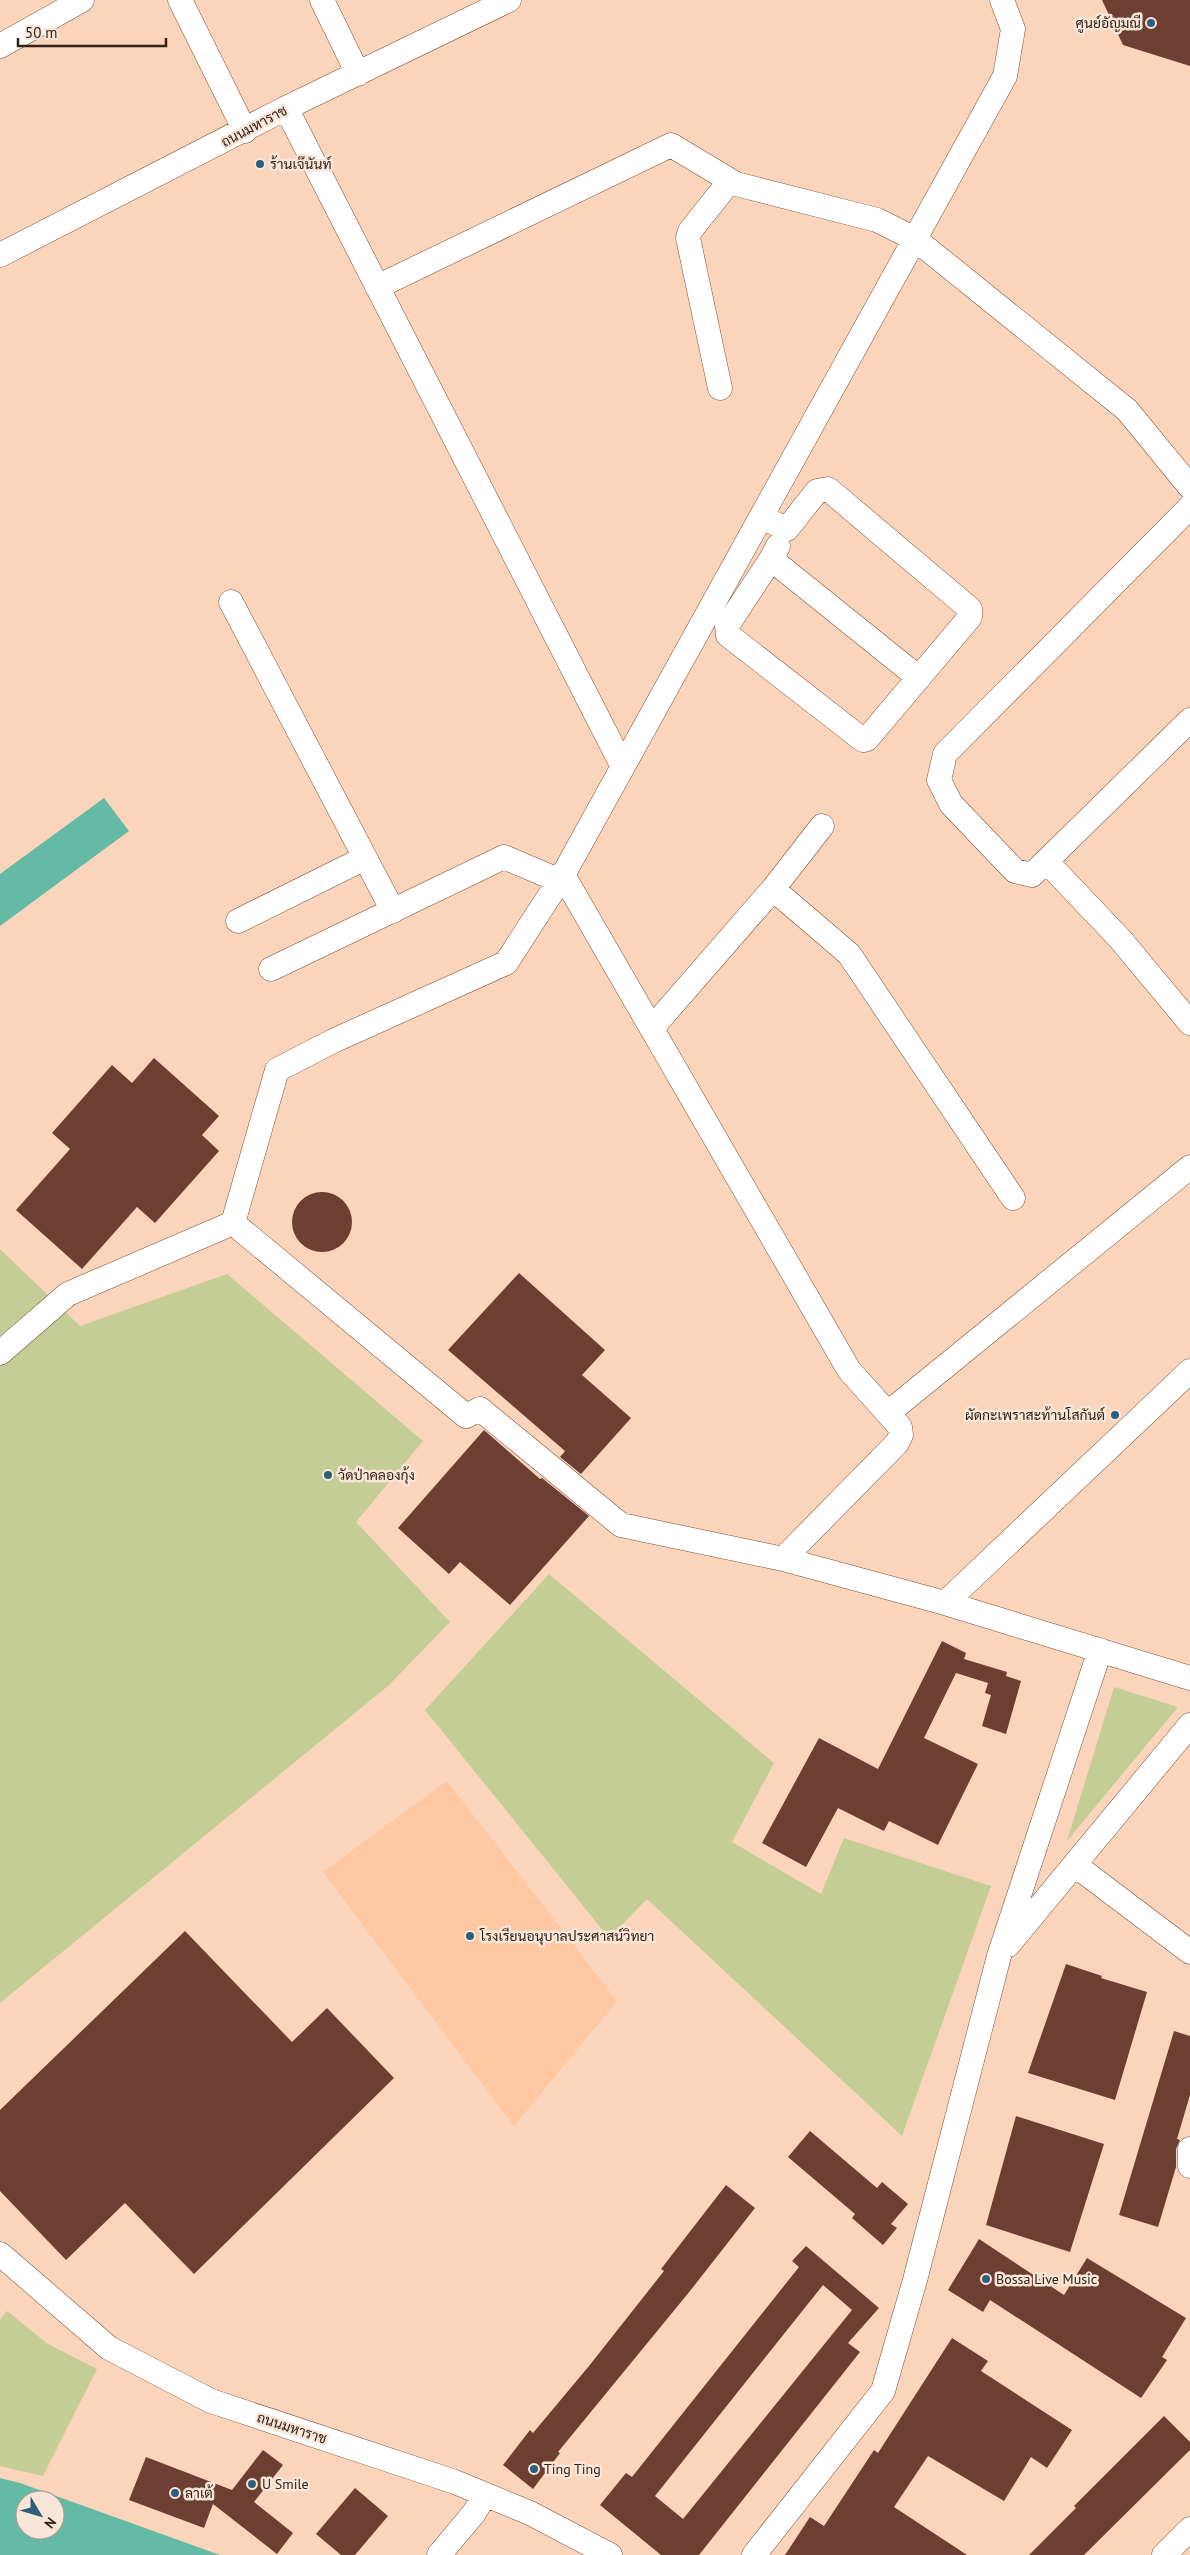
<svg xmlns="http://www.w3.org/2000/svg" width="1190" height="2555" font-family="'PT Sans',Sarabun,sans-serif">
<rect width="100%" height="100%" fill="#fbd5bb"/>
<path fill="#fec8a3" d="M 447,1781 L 617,2001 L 514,2126 L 323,1872 Z"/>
<path fill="#c5cd97" d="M 0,1249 L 80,1326 L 227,1274 L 423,1441 L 356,1522 L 450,1622 L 388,1686 L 0,2003 Z
M 549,1574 L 774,1763 L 732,1842 L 821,1894 L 844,1838 L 991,1886 L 902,2136 L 647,1899 L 609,1938 L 425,1710 Z
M 1114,1687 L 1178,1707 L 1067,1841 Z
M 7,2311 L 48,2344 L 97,2369 L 43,2476 L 0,2466 L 0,2320 Z"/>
<path fill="#64baa4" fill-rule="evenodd" d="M 104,798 L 129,831 L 0,926 L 0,874 Z
M 0,2478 L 20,2483 L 220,2555 L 0,2555 ZM 25,2500 L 55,2500 L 55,2530 L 25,2530 Z"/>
<path fill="#6d3e32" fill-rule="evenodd" d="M 1102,0 L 1190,0 L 1190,66 L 1123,45 Z
M 154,1058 L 219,1116 L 202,1135 L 219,1151 L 155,1223 L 137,1207 L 82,1269 L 16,1210 L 70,1149 L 52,1133 L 112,1065 L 132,1083 Z
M292 1222a30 30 0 1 1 60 0a30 30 0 1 1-60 0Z
M 519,1273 L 605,1350 L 582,1375 L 631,1418 L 581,1474 L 560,1457 L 565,1451 L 448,1350 Z
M 484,1430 L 540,1479 L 542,1478 L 589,1516 L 510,1605 L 460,1562 L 449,1574 L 398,1528 Z
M 942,1641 L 966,1653 L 964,1659 L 1007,1672 L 1006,1676 L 1021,1681 L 1006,1734 L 982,1726 L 991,1695 L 985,1693 L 988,1683 L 956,1673 L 924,1738 L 978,1764 L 938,1845 L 889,1821 L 884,1831 L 838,1808 L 806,1867 L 762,1843 L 819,1738 L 878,1769 Z
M 185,1931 L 292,2042 L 327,2008 L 394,2078 L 194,2274 L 125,2203 L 66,2260 L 0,2191 L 0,2110 Z
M 1066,1964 L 1102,1976 L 1101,1978 L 1147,1992 L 1115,2100 L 1028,2073 Z
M 1174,2031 L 1190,2036 L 1190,2095 L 1177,2139 L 1180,2140 L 1176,2149 L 1176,2167 L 1158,2227 L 1119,2215 Z
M 1016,2116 L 1104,2144 L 1070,2252 L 986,2225 Z
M 810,2131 L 877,2188 L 882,2182 L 908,2204 L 891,2224 L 897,2228 L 883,2245 L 852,2218 L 855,2214 L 788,2157 Z
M 726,2185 L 755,2208 L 690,2291 L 558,2452 L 560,2453 L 533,2489 L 503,2465 L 530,2430 L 533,2433 L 589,2366 L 664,2271 L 661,2269 Z
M 979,2239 L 1064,2295 L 1087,2258 L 1186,2318 L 1162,2357 L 1167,2360 L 1141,2398 L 990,2300 L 983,2312 L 948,2290 Z
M 806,2246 L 879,2308 L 848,2343 L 860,2352 L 699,2555 L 661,2555 L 600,2505 L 626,2473 L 632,2477 L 799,2267 L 792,2261 ZM 823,2285 L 852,2310 L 683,2519 L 655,2496 Z
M 952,2338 L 988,2361 L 981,2371 L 1072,2430 L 1047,2468 L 1031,2457 L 1004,2501 L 928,2456 L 894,2507 L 967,2555 L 785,2555 L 810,2517 L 824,2526 L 874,2450 L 878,2453 Z
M 1164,2416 L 1190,2442 L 1190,2450 L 1084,2555 L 1029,2555 L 1076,2508 L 1074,2506 Z
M 263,2450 L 283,2465 L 254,2502 L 293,2533 L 277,2554 L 213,2504 L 204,2528 L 129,2500 L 146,2457 L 232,2490 Z
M 355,2488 L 388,2516 L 355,2555 L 341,2555 L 316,2534 Z"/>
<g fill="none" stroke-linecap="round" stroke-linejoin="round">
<defs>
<path id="minor" d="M 180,0 L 245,131
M 322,0 L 358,74
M 1002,0 L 1013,29 L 1005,76 L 563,875 L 849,1370 L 900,1427 L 901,1435 L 897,1443 L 783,1559 L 945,1603 L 1190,1678
M 0,46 L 82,0
M 286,108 L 623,767
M 0,255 L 286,108 L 509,0
M 377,287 L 671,145 L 736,184 L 877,220 L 915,239 L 1127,410 L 1190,487
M 720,388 L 688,238 L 690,231 L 730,181
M 1190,507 L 945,754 L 939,780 L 951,804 L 1015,871 L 1032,875 L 1190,720
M 761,517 L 787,529 L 817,491 L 828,489 L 970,609 L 970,617 L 867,739 L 863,740 L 728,635 L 727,626 L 771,559
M 778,546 L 771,559 L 919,678
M 231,602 L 393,911
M 1047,862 L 1121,940 L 1190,1023
M 563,875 L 506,963 L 333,1041 L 277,1070 L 233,1223 L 466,1416 L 480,1409 L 621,1525 L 783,1559
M 773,889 L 849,954 L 1013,1198
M 238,921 L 365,858
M 271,969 L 504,857 L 560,881
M 652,1028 L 773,889 L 822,826
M 0,1353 L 68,1294 L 233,1223
M 888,1413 L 1190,1167
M 945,1603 L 1190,1371
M 1075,1865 L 1190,1952
M 1008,1945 L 1190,1725
M 1190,2149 L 1190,2166
M 0,2254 L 109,2348 L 211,2401 L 455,2482 L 530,2513 L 610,2555
M 439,2555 L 474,2513 L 485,2495
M 754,2555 L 883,2391 L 915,2280 L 999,1956 L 1100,1650
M 1164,2555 L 1190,2529"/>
</defs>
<use href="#minor" stroke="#795034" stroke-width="25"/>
<use href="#minor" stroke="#fff" stroke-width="24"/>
</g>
<g fill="#2b5f7c" stroke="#fae6d9" stroke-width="2">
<circle cx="1151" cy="23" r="5"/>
<circle cx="260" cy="164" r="5"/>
<circle cx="1115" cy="1415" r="5"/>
<circle cx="328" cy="1475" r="5"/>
<circle cx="470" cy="1936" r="5"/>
<circle cx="986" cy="2279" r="5"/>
<circle cx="534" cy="2469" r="5"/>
<circle cx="252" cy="2484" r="5"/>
<circle cx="175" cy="2493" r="5"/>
</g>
<g text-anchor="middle" stroke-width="5" stroke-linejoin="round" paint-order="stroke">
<g font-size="14" fill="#332216" stroke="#fae6d9" text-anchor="start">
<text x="1141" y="28" text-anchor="end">ศูนย์อัญมณี</text>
<text x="270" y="169">ร้านเจ๊นันท์</text>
<text x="1105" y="1420" text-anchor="end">ผัดกะเพราสะท้านโสกันต์</text>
<text x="338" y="1480">วัดป่าคลองกุ้ง</text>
<text x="480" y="1941">โรงเรียนอนุบาลประศาสน์วิทยา</text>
<text x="996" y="2284">Bossa Live Music</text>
<text x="544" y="2474">Ting Ting</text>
<text x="262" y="2489">U Smile</text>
<text x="185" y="2498">ลาเต้</text>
</g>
<g font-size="14" fill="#332216" stroke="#fae6d9">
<text transform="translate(254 126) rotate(-28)" y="5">ถนนมหาราช</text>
<text transform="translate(292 2428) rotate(18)" y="5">ถนนมหาราช</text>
</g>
</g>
<g transform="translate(40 2515) rotate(128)"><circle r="24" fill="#fae6d9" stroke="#aa988b"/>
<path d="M0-4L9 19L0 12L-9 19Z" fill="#2b5f7c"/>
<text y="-8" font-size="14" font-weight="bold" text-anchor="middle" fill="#332216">N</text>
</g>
<path d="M18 38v8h148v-8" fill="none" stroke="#332216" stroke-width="2.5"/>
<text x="25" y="38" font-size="15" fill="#332216" stroke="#fae6d9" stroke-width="4" paint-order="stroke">50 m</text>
</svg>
